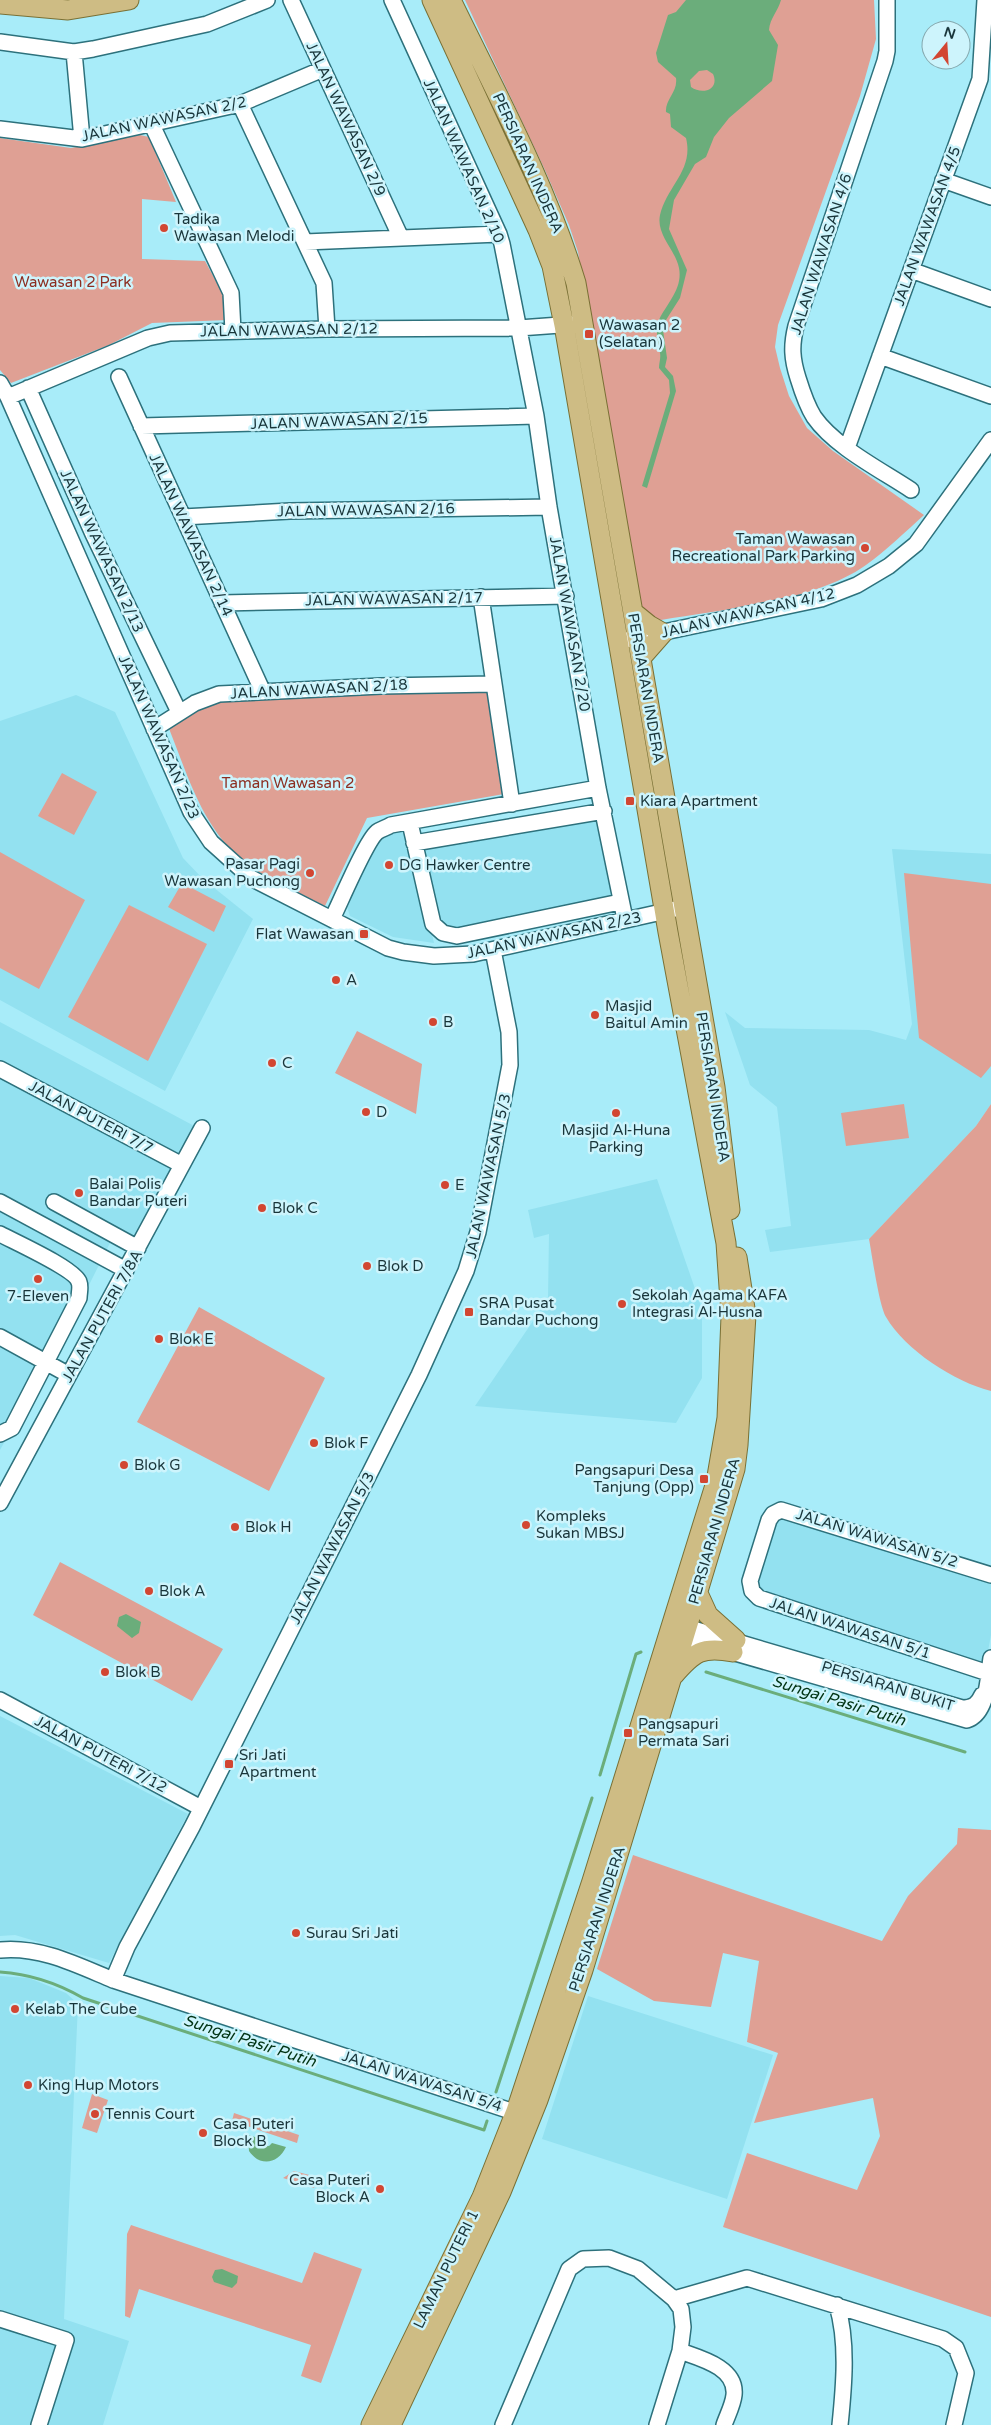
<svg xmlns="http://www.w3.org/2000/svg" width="991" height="2425" font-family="'Varela Round',sans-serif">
<rect width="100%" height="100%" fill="#a8ecf9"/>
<path fill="#93e1f0" d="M 76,695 L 115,712 L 183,858 L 203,879 L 253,919 L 165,1091 L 0,1000 L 0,721 Z
M 596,816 L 614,899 L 454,932 L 442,928 L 422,847 Z
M 407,828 L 434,943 L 393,937 L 350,916 L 345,901 L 380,835 Z
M 892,849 L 991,854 L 991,1104 L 976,1126 L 869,1239 L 770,1252 L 765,1230 L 791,1226 L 777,1107 L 750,1085 L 725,1012 L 745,1028 L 869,1030 L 906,1040 L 912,1024 Z
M 0,1022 L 198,1128 L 136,1244 L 115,1233 L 69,1325 L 0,1450 Z
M 657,1179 L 702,1309 L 702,1378 L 676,1423 L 475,1406 L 548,1299 L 549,1234 L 534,1238 L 528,1210 Z
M 781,1515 L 991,1580 L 991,1635 L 985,1667 L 759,1594 L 754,1583 L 773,1523 Z
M 0,1716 L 188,1814 L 109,1963 L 15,1935 L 0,1936 Z
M 0,1976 L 29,1978 L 66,1993 L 78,2004 L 64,2319 L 129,2341 L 103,2425 L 0,2425 Z
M 588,1996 L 773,2055 L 727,2199 L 542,2139 Z"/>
<path fill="#dfa094" d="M 465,0 L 874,0 L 876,39 L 860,96 L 778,325 L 775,347 L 780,368 L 789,396 L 807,428 L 833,451 L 924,515 C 905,532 887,550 866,565 C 814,602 723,609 661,620 L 649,617 L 642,611 L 578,252 L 569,225 L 544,168 Z
M 140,135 L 149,137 L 176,202 L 142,199 L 142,259 L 205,261 L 224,296 L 228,320 L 152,323 L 109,345 L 11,383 L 0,370 L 0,138 L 71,148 Z
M 488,690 L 504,794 L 367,818 L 325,906 C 297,892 265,879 241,859 C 201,825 187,773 168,726 L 220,698 Z
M 62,773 L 97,792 L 74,835 L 38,816 Z
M 0,852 L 85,900 L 39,989 L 0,968 Z
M 904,873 L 991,884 L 991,1066 L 981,1078 L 919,1038 Z
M 182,883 L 226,906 L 214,932 L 168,907 Z
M 129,905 L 207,944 L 148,1061 L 68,1017 Z
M 357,1031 L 422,1064 L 416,1114 L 335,1073 Z
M 904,1104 L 909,1138 L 846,1146 L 841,1113 Z
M 991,1104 L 991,1391 C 955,1382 905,1350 886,1317 C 879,1305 872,1255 869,1239 L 976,1126 Z
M 199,1307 L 325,1378 L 269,1491 L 137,1422 Z
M 60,1562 L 223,1649 L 192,1701 L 33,1615 Z
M 958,1828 L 991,1830 L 991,2317 L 723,2227 L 747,2153 L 857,2190 L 880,2136 L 873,2098 L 754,2123 L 778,2053 L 747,2042 L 759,1961 L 723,1953 L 711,2007 L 654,2001 L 597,1969 L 633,1855 L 882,1941 L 908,1896 L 957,1844 Z
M 92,2094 L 108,2100 L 97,2133 L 82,2128 Z
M 234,2113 L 299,2135 L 297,2143 L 232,2121 Z
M 294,2171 L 317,2177 L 314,2188 L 283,2178 Z
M 131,2225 L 302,2283 L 314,2252 L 362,2269 L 321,2383 L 301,2376 L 311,2345 L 139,2289 L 130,2318 L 125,2316 L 127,2234 Z"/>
<path fill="#6bad7b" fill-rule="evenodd" d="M 686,0 L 781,0 C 778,11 770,18 769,30 L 778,45 L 772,81 L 729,118 L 714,137 L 706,157 L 695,164 L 674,200 L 669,229 L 687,270 L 680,298 L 666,320 L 663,330 L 667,358 L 665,367 L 673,376 L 676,391 L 647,488 L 642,486 L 670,393 L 669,380 L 659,368 C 659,363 661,358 660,353 C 659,341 654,333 659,320 C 667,303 683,289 679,268 C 675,249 656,235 660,215 C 667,186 694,170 686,138 L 671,127 L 670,114 L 666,112 C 665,99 678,92 676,78 L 658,62 L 656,53 L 668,15 L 676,12 ZM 707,70 L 713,74 C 720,90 702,95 691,87 L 690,80 L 699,71 Z
M 126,1614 L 141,1622 L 139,1633 L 132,1638 L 117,1626 L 119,1617 Z
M 248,2135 L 262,2139 L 265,2146 L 269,2146 L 272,2143 L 286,2147 C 278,2164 260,2167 249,2151 Z
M 222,2269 L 238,2276 L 237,2283 L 232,2288 L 214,2282 L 212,2277 L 215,2270 Z"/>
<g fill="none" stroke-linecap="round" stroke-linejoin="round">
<path stroke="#6bad7b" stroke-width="3" d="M 706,1672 L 965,1752
M 600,1775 L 636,1654 L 641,1652
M 0,1972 C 31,1974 57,1983 83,1998 L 484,2130 L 487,2121
M 496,2092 L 592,1798"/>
<defs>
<path id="minor" d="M 291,0 L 401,238
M 392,0 L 499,234 L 502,244 L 536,416 L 549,507 L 598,788 L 625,919
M 887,0 L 887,51 L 885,61 L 796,326 C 791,346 792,359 798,378 C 802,391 807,406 814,417 C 835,447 881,470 911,490
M 0,42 L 74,52 L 93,49 L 207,24 L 267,0
M 74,52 L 82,139
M 240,104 L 324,283 L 327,329
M 152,125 L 231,293 L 233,331
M 0,129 L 82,139 L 240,104 L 323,69
M 943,180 L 991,197
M 305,242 L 499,234
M 911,270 L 991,299
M 880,356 L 991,396
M 119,377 L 263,692
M 0,383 L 8,397 L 191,812 L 211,842 L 251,878 L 388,948 L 403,952 L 434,956 L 473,954 L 684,907
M 28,388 L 93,534 L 179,712
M 8,397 L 148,338 L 170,333 L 327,329 L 519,328 L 574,324
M 141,426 L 536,416
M 847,448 L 980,79 L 985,0
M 183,517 L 290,511 L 549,507
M 481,597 L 512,804
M 222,603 L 566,596
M 626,640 L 821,599 L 857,585 L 889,566 L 916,544 L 991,440
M 154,729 L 195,703 L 219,694 L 381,686 L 493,684
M 410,823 L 433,924 L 443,933 L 457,936 L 620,902
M 414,843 L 604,811
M 332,919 C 340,903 366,841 377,832 C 381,829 386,828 391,825 L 598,788
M 0,1069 L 182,1165
M 0,1202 L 126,1270
M 54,1202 L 138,1248
M 0,1234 C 15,1242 75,1269 79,1282 C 81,1287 79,1293 79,1298 L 12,1428 L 0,1434
M 0,1337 L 69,1375
M 0,1503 L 202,1128
M 676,1624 L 962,1708 C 973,1708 978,1704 982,1695
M 673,1635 L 967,1720 C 988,1713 988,1677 991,1658
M 988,1673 L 759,1598 L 752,1591 L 750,1581 L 769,1520 L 773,1514 L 781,1510 L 991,1575
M 0,1700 L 201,1808
M 0,1950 C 40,1946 77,1965 113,1980 L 526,2116
M 113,1980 L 127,1947 L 192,1827 L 419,1375 L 466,1271 L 478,1232 L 510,1065 L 509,1032 L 493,950
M 674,2299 L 747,2278 L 943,2339 L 956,2348 L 966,2373 L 954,2425
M 837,2305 C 848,2342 844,2386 840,2425
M 0,2319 L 66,2340 L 39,2425
M 680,2351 C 699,2358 737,2367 734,2395 C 733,2405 727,2416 724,2425
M 503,2425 L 569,2269 L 583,2259 L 609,2258 L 638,2269 L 674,2299 L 681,2309 L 683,2327 L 680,2351 L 657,2425"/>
<path id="major" d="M 451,0 C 496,93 546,184 576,283 L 715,1087 L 730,1210
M 0,4 L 68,10 L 129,0
M 633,612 L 649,625 L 663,633 L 641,658
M 697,1591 L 708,1615 L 736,1640
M 674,1675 C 694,1652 702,1646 733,1652
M 371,2425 L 482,2197 L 516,2111 L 592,1881 L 716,1482 L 727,1418 L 731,1316 L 726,1243 L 668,932 L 564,325 L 552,266 L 538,230 L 432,0
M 391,2425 L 501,2192 L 538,2100 L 583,1970 L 735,1469 L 738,1445 L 746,1315 L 737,1257"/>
</defs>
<use href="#minor" stroke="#2d717c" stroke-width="18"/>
<use href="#major" stroke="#797035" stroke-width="21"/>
<use href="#minor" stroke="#fff" stroke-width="15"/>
<use href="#major" stroke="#cebc84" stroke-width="19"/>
</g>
<g fill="#d24632" stroke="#cdf4fc" stroke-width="2">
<circle cx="164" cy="228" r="5"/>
<rect x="584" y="329" width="10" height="10" rx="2.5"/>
<circle cx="865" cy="548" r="5"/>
<rect x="625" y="796" width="10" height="10" rx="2.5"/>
<circle cx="389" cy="865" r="5"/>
<circle cx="310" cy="873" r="5"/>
<rect x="359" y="929" width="10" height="10" rx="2.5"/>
<circle cx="336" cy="980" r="5"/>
<circle cx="595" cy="1015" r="5"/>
<circle cx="433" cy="1022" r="5"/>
<circle cx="272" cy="1063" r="5"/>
<circle cx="366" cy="1112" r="5"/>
<circle cx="616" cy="1113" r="5"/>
<circle cx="445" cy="1185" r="5"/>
<circle cx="79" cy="1193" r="5"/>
<circle cx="262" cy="1208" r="5"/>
<circle cx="367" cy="1266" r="5"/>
<circle cx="38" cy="1279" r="5"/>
<circle cx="622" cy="1304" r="5"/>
<rect x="464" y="1307" width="10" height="10" rx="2.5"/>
<circle cx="159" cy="1339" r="5"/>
<circle cx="314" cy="1443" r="5"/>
<circle cx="124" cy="1465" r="5"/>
<rect x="699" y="1474" width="10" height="10" rx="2.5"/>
<circle cx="526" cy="1525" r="5"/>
<circle cx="235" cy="1527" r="5"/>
<circle cx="149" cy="1591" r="5"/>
<circle cx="105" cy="1672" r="5"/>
<rect x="623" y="1728" width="10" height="10" rx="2.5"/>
<rect x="224" y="1759" width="10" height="10" rx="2.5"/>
<circle cx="296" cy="1933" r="5"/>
<circle cx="15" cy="2009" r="5"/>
<circle cx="28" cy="2085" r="5"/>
<circle cx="95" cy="2114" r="5"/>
<circle cx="203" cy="2133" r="5"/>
<circle cx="380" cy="2189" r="5"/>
</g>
<g text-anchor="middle" stroke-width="5" stroke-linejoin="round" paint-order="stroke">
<g font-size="15" fill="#19353a" stroke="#cdf4fc">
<text transform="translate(164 119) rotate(-12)" y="5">JALAN WAWASAN 2/2</text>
<text transform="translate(346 119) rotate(65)" y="5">JALAN WAWASAN 2/9</text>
<text transform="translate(464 161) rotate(66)" y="5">JALAN WAWASAN 2/10</text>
<text transform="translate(528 163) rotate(66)" y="5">PERSIARAN INDERA</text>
<text transform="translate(927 226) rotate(-70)" y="5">JALAN WAWASAN 4/5</text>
<text transform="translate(821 254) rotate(-72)" y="5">JALAN WAWASAN 4/6</text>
<text transform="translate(289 330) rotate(-1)" y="5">JALAN WAWASAN 2/12</text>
<text transform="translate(339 421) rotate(-2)" y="5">JALAN WAWASAN 2/15</text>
<text transform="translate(366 510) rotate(-1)" y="5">JALAN WAWASAN 2/16</text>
<text transform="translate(191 535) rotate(65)" y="5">JALAN WAWASAN 2/14</text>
<text transform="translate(102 551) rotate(65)" y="5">JALAN WAWASAN 2/13</text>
<text transform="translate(394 599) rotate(-1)" y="5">JALAN WAWASAN 2/17</text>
<text transform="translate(748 613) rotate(-13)" y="5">JALAN WAWASAN 4/12</text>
<text transform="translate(570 624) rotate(80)" y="5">JALAN WAWASAN 2/20</text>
<text transform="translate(646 688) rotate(80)" y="5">PERSIARAN INDERA</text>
<text transform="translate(319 689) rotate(-3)" y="5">JALAN WAWASAN 2/18</text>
<text transform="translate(159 737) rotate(66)" y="5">JALAN WAWASAN 2/23</text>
<text transform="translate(554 935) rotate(-12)" y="5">JALAN WAWASAN 2/23</text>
<text transform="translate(713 1087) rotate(81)" y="5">PERSIARAN INDERA</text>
<text transform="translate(91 1117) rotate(28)" y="5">JALAN PUTERI 7/7</text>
<text transform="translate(488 1176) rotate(-78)" y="5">JALAN WAWASAN 5/3</text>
<text transform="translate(102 1316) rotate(-61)" y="5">JALAN PUTERI 7/8A</text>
<text transform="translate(714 1531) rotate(-74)" y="5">PERSIARAN INDERA</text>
<text transform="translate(877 1538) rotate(17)" y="5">JALAN WAWASAN 5/2</text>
<text transform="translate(332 1548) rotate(-63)" y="5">JALAN WAWASAN 5/3</text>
<text transform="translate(850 1628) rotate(18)" y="5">JALAN WAWASAN 5/1</text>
<text transform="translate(888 1686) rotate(17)" y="5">PERSIARAN BUKIT</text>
<text transform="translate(101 1754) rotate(28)" y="5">JALAN PUTERI 7/12</text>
<text transform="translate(597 1919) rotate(-72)" y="5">PERSIARAN INDERA</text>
<text transform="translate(422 2081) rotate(18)" y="5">JALAN WAWASAN 5/4</text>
<text transform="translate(446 2269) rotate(-64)" y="5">LAMAN PUTERI 1</text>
</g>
<g font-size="15" fill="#19353a" stroke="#cdf4fc" text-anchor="start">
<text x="174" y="224">Tadika<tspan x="174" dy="17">Wawasan Melodi</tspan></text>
<text x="599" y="330">Wawasan 2<tspan x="599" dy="17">(Selatan）</tspan></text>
<text x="855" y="544" text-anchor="end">Taman Wawasan<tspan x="855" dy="17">Recreational Park Parking</tspan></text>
<text x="640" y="806">Kiara Apartment</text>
<text x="300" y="869" text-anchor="end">Pasar Pagi<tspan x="300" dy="17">Wawasan Puchong</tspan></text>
<text x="399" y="870">DG Hawker Centre</text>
<text x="354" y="939" text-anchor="end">Flat Wawasan</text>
<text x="346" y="985">A</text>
<text x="605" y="1011">Masjid<tspan x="605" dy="17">Baitul Amin</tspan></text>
<text x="443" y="1027">B</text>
<text x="282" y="1068">C</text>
<text x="376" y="1117">D</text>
<text x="616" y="1135" text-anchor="middle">Masjid Al-Huna<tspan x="616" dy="17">Parking</tspan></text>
<text x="89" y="1189">Balai Polis<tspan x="89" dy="17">Bandar Puteri</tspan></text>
<text x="455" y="1190">E</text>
<text x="272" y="1213">Blok C</text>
<text x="377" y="1271">Blok D</text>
<text x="632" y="1300">Sekolah Agama KAFA<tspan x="632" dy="17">Integrasi Al-Husna</tspan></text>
<text x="38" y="1301" text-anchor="middle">7-Eleven</text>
<text x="479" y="1308">SRA Pusat<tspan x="479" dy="17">Bandar Puchong</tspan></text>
<text x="169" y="1344">Blok E</text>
<text x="324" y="1448">Blok F</text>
<text x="134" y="1470">Blok G</text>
<text x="694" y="1475" text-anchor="end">Pangsapuri Desa<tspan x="694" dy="17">Tanjung (Opp)</tspan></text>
<text x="536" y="1521">Kompleks<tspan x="536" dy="17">Sukan MBSJ</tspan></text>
<text x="245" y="1532">Blok H</text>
<text x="159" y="1596">Blok A</text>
<text x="115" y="1677">Blok B</text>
<text x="638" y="1729">Pangsapuri<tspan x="638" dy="17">Permata Sari</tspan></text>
<text x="239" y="1760">Sri Jati<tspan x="239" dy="17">Apartment</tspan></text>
<text x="306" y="1938">Surau Sri Jati</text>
<text x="25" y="2014">Kelab The Cube</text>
<text x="38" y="2090">King Hup Motors</text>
<text x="105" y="2119">Tennis Court</text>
<text x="213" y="2129">Casa Puteri<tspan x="213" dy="17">Block B</tspan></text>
<text x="370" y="2185" text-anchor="end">Casa Puteri<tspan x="370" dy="17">Block A</tspan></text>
</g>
<g font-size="15" fill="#8c2e21" stroke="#cdf4fc">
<text x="73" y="287">Wawasan 2 Park</text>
<text x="288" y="788">Taman Wawasan 2</text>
</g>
<g font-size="16" font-style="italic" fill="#003313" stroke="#cdf4fc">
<text transform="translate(839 1700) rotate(17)" y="6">Sungai Pasir Putih</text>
<text transform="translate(250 2040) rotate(18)" y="6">Sungai Pasir Putih</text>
</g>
</g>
<g transform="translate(946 45) rotate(18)"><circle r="24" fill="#cdf4fc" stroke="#85a8ae"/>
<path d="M0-4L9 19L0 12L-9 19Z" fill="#d24632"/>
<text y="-8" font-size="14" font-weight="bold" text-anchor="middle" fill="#19353a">N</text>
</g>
</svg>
